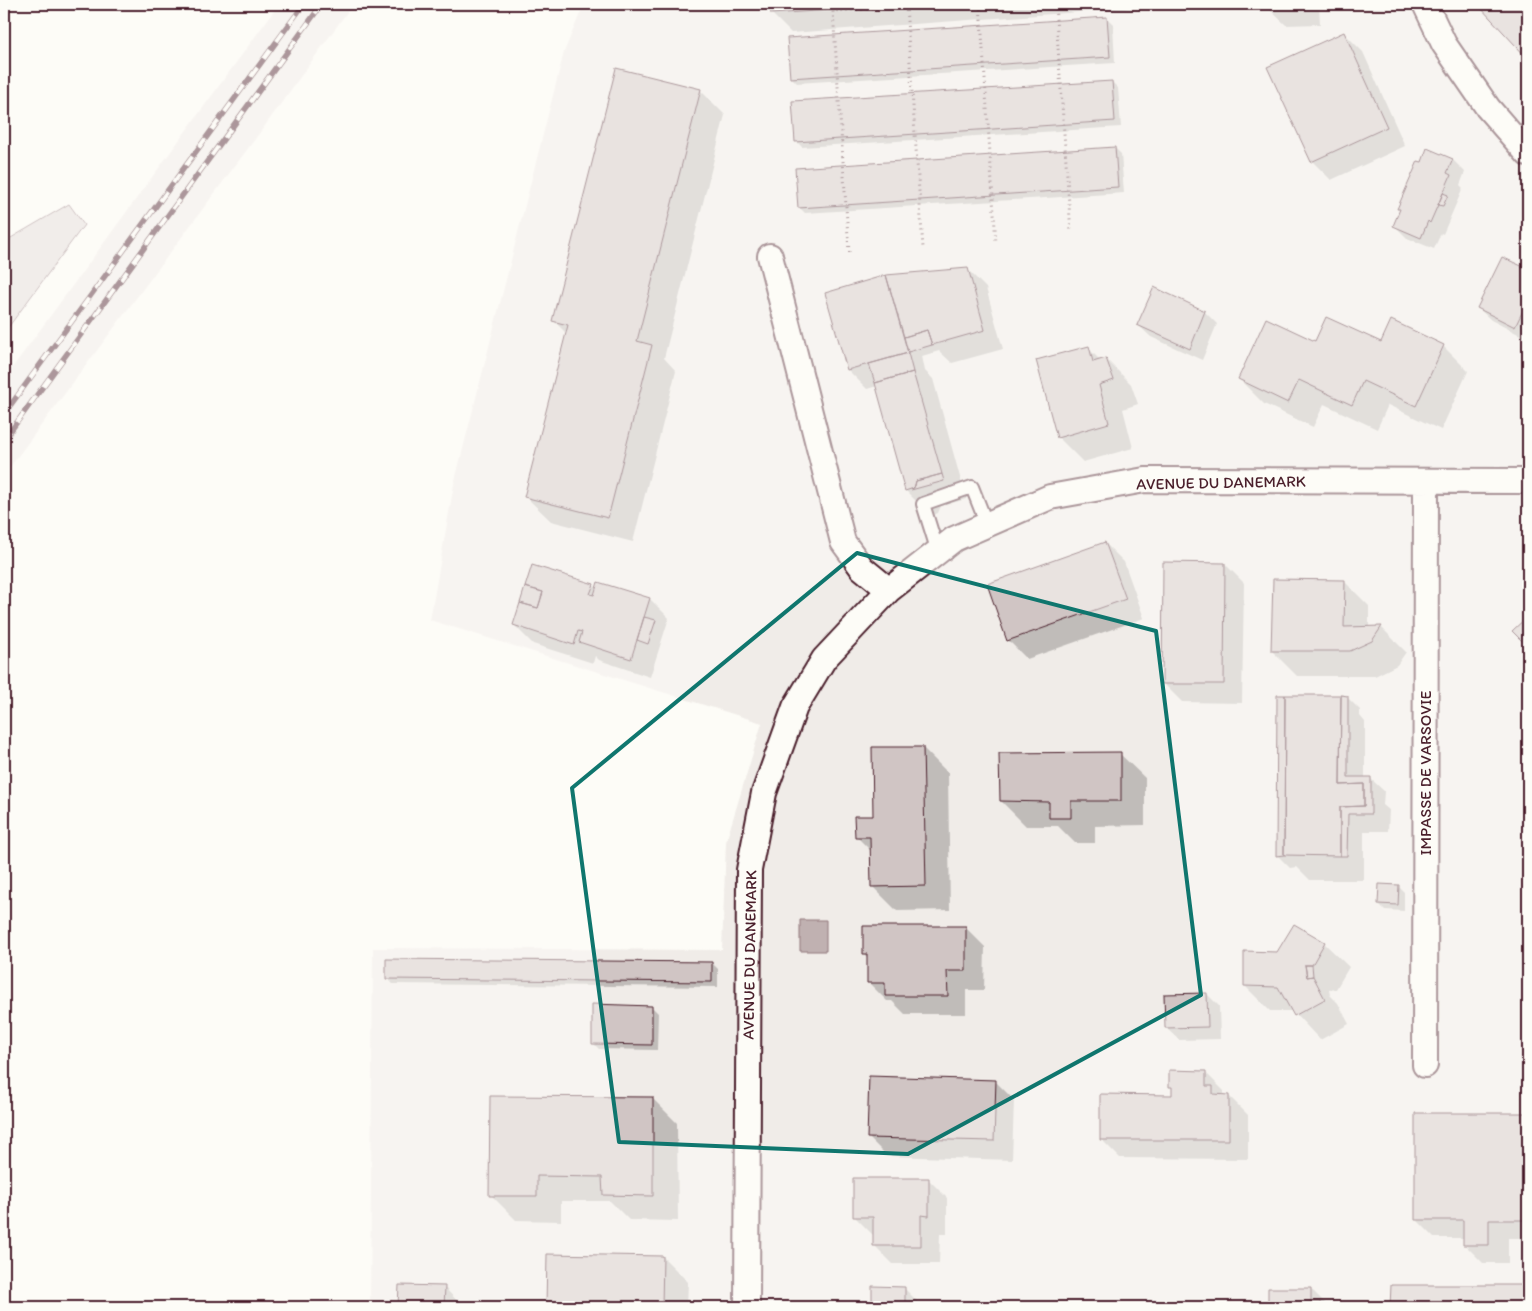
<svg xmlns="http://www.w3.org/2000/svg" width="1532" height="1311" font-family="Itim,sans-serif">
<rect width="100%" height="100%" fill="#fdfcf7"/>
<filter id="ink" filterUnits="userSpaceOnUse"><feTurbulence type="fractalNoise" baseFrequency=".02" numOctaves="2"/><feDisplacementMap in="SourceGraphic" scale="10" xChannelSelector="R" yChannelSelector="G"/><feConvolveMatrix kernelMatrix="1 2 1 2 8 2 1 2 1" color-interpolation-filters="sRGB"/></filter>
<g filter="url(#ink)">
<path fill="#f0ece8" d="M 279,4 L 353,4 L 264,127 L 4,475 L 4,379 Z
M 584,4 L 1528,4 L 1528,1307 L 370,1307 L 373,948 L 722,950 L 726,842 L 762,723 L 430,620 L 454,484 L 564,52 Z"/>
<path fill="#e3dcda" stroke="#967e82" d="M 69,204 L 84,225 L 4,333 L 4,242 Z"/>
<path fill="#c0b1b1" stroke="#91777b" d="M 800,920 L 826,920 L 826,951 L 800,951 Z"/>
<path fill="#0003" d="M 771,4 L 1135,4 L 1135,8 L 791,33 L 772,14 Z
M 1163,4 L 1184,4 L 1184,7 L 1167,8 Z
M 1267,4 L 1319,4 L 1320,24 L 1286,25 L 1267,7 Z
M 1479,4 L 1528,4 L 1528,57 L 1481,6 Z
M 1107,18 L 1113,24 L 1115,63 L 797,83 L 791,77 Z
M 1344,33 L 1363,52 L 1405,146 L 1331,180 L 1312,161 Z
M 1112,82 L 1118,88 L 1121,127 L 802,147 L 796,141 Z
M 700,90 L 725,115 L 664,358 L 676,371 L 633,542 L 551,521 L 526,497 L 567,334 L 553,320 Z
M 1115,148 L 1121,154 L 1124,193 L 805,213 L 799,207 Z
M 1428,149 L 1453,160 L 1465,172 L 1460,185 L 1463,188 L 1443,234 L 1441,233 L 1434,249 L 1407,238 L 1394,225 L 1401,210 L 1399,208 Z
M 1502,259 L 1528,270 L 1528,339 L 1491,320 L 1478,308 Z
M 967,269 L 986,288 L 1003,349 L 952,363 L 939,351 L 922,356 L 925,371 L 933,379 L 966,499 L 941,506 L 938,513 L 931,516 L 906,491 L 877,386 L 867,389 L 848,370 L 886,276 Z
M 1205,312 L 1217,324 L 1202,360 L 1151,337 L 1138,325 Z
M 1381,344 L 1443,346 L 1468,371 L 1441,430 L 1388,405 L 1377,429 L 1324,404 L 1313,427 L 1264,404 L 1239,379 Z
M 1088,348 L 1101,361 L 1106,359 L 1131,384 L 1138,404 L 1123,409 L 1133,448 L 1083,462 L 1058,437 Z
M 1105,543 L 1124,562 L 1144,618 L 1027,659 L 1008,640 Z
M 1225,564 L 1244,583 L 1242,703 L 1182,702 L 1163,683 Z
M 1344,581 L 1369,606 L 1369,628 L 1382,628 L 1406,652 L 1397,665 L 1375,676 L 1297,676 L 1272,651 Z
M 599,583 L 650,599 L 669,618 L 650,677 L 599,660 L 595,656 L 593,663 L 533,644 L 514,625 L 593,585 L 597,589 Z
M 1347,697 L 1360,710 L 1360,716 L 1365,722 L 1365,778 L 1371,779 L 1384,791 L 1383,805 L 1389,810 L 1388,831 L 1364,831 L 1364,880 L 1310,880 L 1297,867 L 1290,868 L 1277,855 Z
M 923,748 L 948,773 L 950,910 L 897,911 L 872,886 L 872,852 L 856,836 L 874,817 Z
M 1120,754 L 1145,778 L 1145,825 L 1095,826 L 1095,843 L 1075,843 L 1058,826 L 1026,826 L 1001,801 Z
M 1398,886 L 1404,892 L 1404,911 L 1385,910 L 1379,904 Z
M 1525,907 L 1528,907 L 1528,1034 L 1525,1031 Z
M 966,928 L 985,947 L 984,990 L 966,990 L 966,1014 L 905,1014 L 892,1001 L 887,1001 L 868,982 L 868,958 L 864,954 Z
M 1324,943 L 1349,967 L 1336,989 L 1329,990 L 1330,995 L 1338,1003 L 1349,1024 L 1320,1040 L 1293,1011 L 1270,1011 L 1245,986 L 1278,953 Z
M 712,963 L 718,969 L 718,987 L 393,984 L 387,978 Z
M 1207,994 L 1219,1006 L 1220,1039 L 1179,1040 L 1166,1028 Z
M 652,1007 L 658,1013 L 657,1050 L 599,1049 L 593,1043 Z
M 1205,1072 L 1224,1091 L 1224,1096 L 1229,1096 L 1248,1115 L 1248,1159 L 1120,1158 L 1101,1139 L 1173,1096 L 1174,1090 L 1170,1086 Z
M 995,1081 L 1014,1100 L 1012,1160 L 887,1156 L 868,1137 Z
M 652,1098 L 677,1123 L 678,1221 L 629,1220 L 610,1201 L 561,1201 L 561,1221 L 516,1220 L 491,1195 Z
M 1416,1115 L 1528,1115 L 1528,1238 L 1508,1238 L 1508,1263 L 1483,1263 L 1464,1244 L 1464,1238 L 1435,1238 L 1416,1219 Z
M 928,1179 L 947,1198 L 947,1234 L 940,1234 L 939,1264 L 893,1264 L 874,1245 L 873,1235 L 854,1216 Z
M 548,1256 L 663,1257 L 688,1282 L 687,1307 L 547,1307 Z
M 400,1286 L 444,1287 L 463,1307 L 400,1307 Z
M 1392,1286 L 1528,1287 L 1528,1307 L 1392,1307 Z
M 873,1287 L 904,1288 L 917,1301 L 917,1307 L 873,1307 Z
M 1311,1289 L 1329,1307 L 1261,1307 L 1261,1304 L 1269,1304 Z"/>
<path fill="#d0c5c4" stroke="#4a1f2b" d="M 770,4 L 920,4 L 771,14 Z
M 1265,4 L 1301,4 L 1301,5 L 1266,7 Z
M 1478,4 L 1528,4 L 1528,59 L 1480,7 Z
M 1107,17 L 1110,57 L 790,78 L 787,38 Z
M 1344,32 L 1387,127 L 1311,162 L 1267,67 Z
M 616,68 L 701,89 L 637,341 L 652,345 L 608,518 L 524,497 L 568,325 L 552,321 Z
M 1112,81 L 1115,121 L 795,142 L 792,101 Z
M 1115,147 L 1118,187 L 798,208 L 795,168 Z
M 1427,148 L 1453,159 L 1447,173 L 1451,175 L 1430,223 L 1428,221 L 1421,238 L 1393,226 L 1400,209 L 1397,209 L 1418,161 L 1422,162 Z
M 1443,193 L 1448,195 L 1443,206 L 1438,205 Z
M 1502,257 L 1528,269 L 1528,300 L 1515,327 L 1477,308 Z
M 968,268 L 985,330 L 932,345 L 927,330 L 904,337 L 886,275 Z
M 886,275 L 908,353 L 847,370 L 825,293 Z
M 1154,287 L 1205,311 L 1190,349 L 1137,325 Z
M 1326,317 L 1381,342 L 1391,320 L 1444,345 L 1416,406 L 1363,381 L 1352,405 L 1299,380 L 1288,403 L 1238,379 L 1266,318 L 1315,341 Z
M 927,330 L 932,345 L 908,352 L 904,337 Z
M 1089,346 L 1093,362 L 1106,358 L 1114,380 L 1099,385 L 1109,423 L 1057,438 L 1036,360 Z
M 908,353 L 913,372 L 875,383 L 869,364 Z
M 913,372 L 942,474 L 916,481 L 914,488 L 905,491 L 875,383 Z
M 942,474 L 944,481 L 911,490 L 915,486 L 916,481 Z
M 1105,542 L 1126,599 L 1007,641 L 987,584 Z
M 1163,562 L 1225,563 L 1224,684 L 1162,684 Z
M 532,565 L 594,584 L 590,594 L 594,595 L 598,582 L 650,598 L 631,659 L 579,642 L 582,632 L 578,631 L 574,645 L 513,625 L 520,603 L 538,608 L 543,592 L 525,587 Z
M 1273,579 L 1345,580 L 1344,627 L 1382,626 L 1372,641 L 1350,651 L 1271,651 Z
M 525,587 L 543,592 L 538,608 L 520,603 Z
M 1528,616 L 1528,647 L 1512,631 Z
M 644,617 L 656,620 L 648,644 L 637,640 Z
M 1277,695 L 1285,695 L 1284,855 L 1276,856 Z
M 1285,695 L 1341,695 L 1340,785 L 1364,784 L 1364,806 L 1340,807 L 1340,856 L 1284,855 Z
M 1341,695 L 1348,696 L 1348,777 L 1371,777 L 1371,814 L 1348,814 L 1347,856 L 1340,856 L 1340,807 L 1364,806 L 1364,784 L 1340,785 Z
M 872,747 L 923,747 L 926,886 L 871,887 L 870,837 L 855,837 L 854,816 L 873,816 Z
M 1121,752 L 1121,801 L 1071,801 L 1071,818 L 1049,818 L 1049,802 L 1000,801 L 999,753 Z
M 1379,884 L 1399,885 L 1398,905 L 1378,904 Z
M 1524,905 L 1528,905 L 1528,1032 L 1524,1031 Z
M 1294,924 L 1325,942 L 1312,965 L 1305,965 L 1307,977 L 1313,976 L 1325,999 L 1294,1016 L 1278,987 L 1244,986 L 1244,951 L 1277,952 Z
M 863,926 L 966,926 L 966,971 L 947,971 L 948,996 L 885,996 L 885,983 L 867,983 L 867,954 L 863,954 Z
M 386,959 L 712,962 L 712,982 L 386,979 Z
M 1305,965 L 1312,965 L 1313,976 L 1307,977 Z
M 1207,993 L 1208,1027 L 1165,1028 L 1164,994 Z
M 592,1004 L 652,1006 L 652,1045 L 592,1044 Z
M 1169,1070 L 1206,1071 L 1206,1086 L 1213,1086 L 1213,1094 L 1229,1095 L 1229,1140 L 1100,1140 L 1100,1094 L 1172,1095 L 1172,1087 L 1169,1087 Z
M 869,1076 L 996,1080 L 994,1141 L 867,1138 Z
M 490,1096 L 653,1097 L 653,1196 L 603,1195 L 602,1177 L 537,1176 L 537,1196 L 489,1196 Z
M 1415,1113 L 1528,1113 L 1528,1220 L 1489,1220 L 1489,1245 L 1463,1245 L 1463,1220 L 1415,1220 Z
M 853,1178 L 929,1178 L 929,1216 L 921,1215 L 921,1246 L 873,1246 L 873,1217 L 853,1217 Z
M 547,1254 L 663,1256 L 662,1307 L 546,1307 Z
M 399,1285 L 445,1286 L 444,1307 L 398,1307 Z
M 1391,1285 L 1528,1285 L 1528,1307 L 1390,1307 Z
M 872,1286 L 905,1287 L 905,1307 L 872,1307 Z
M 1268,1288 L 1311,1288 L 1311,1302 L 1320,1302 L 1320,1307 L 1260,1307 L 1260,1303 L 1268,1302 Z"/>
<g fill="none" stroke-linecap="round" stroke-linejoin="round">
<defs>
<path id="service" d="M 938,552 L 923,504 L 972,487 L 987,525"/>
<path id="minor" d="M 1425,4 L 1444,44 L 1488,108 L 1528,154
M 770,256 L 843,542 L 862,568 L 889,590
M 1425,1065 L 1426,481
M 747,1307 L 749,870 L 764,793 L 795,707 L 824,659 L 889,590 L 954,539 L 1050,497 L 1145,480 L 1528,481"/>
</defs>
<use href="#service" stroke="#4a1f2b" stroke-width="16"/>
<use href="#minor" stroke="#4a1f2b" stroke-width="28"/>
<path stroke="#4a1f2b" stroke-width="3" stroke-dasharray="1 4" stroke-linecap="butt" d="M 980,4 L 996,243
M 1055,4 L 1071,233
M 906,6 L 923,248
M 849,252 L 833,11 L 944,4
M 1528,737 L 1525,739 L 1528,743"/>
<use href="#service" stroke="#fdfcf7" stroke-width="12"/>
<use href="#minor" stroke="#fdfcf7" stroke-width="24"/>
<defs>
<path id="rail" d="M 4,414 L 304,4
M 4,440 L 322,4"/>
</defs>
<use href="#rail" stroke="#4a1f2b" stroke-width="5.5"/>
<use href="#rail" stroke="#fdfcf7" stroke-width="4" stroke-dasharray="11" stroke-linecap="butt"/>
</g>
</g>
<path d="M0 0H1532V1311H0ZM 857,553 L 1156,631 L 1201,995 L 908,1154 L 619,1142 L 572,788 Z" fill="#fdfcf7" fill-opacity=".55" fill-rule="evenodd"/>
<path fill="none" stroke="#0f766e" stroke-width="4" stroke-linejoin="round" d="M 857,553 L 1156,631 L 1201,995 L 908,1154 L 619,1142 L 572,788 Z"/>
<g text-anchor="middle" stroke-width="4.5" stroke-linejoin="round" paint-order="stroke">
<g font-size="16" fill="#4a1f2b" stroke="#fdfcf7">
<text transform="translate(1221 482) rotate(-1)" y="6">AVENUE DU DANEMARK</text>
<text transform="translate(1425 773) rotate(-90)" y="6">IMPASSE DE VARSOVIE</text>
<text transform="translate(749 955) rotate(-89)" y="6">AVENUE DU DANEMARK</text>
</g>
</g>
<rect width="1532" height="1311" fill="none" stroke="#fdfcf7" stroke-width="20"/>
<rect x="10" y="10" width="1512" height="1291" fill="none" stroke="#4a1f2b" stroke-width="2" filter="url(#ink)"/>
</svg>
